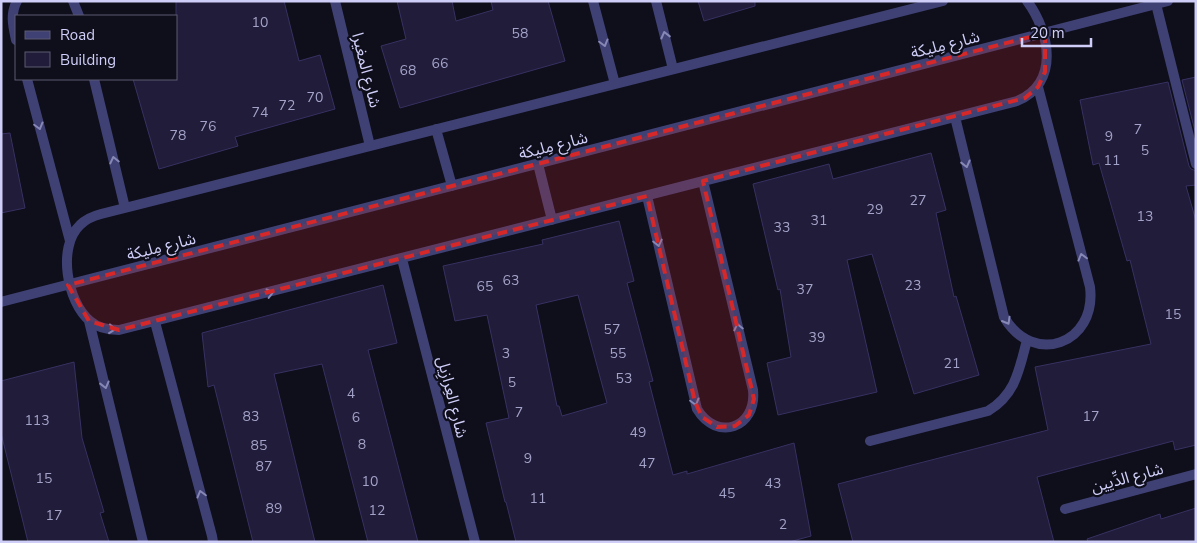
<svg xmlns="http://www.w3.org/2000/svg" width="1197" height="543" font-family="'Nunito Sans','Noto Sans Arabic',sans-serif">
<rect width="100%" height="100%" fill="#0f0e1b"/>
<path fill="#201c39" stroke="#373162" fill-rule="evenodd" d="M 176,1 L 284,1 L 299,61 L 320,55 L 335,109 L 235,137 L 238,146 L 159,169 L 133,79 L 176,79 Z
M 397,1 L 452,1 L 456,21 L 493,10 L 491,1 L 548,1 L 565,61 L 400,108 L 381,46 L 406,39 Z
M 698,1 L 755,1 L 755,6 L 704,21 Z
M 1196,77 L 1196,135 L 1182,80 Z
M 1168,82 L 1189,166 L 1191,169 L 1196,171 L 1196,185 L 1186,186 L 1196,221 L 1196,445 L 1175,450 L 1173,441 L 1037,477 L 1054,542 L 853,542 L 838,484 L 1048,430 L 1035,367 L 1151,344 L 1130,260 L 1127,261 L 1099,163 L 1093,165 L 1080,100 Z
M 10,133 L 25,208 L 1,213 L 1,134 Z
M 931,153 L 946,210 L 936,213 L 954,297 L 956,296 L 979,375 L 914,394 L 872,254 L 847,260 L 877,392 L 778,415 L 767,363 L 791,357 L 780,289 L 778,290 L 753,184 L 829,164 L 833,179 Z
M 619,221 L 634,281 L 627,283 L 653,381 L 649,382 L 673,475 L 687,471 L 687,474 L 794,443 L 811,536 L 789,542 L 516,542 L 506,502 L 505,502 L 486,423 L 509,418 L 487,315 L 455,321 L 443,266 L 543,244 L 542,240 ZM 578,295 L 607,403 L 562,416 L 559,406 L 557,406 L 536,305 Z
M 383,285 L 397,343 L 368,350 L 418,542 L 368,542 L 322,364 L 274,374 L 315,542 L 253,542 L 214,385 L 208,387 L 202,333 Z
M 74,362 L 82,438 L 104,512 L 100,513 L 109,542 L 28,542 L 1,433 L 1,381 Z
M 1196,508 L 1196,542 L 1088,542 L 1087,539 L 1160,514 L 1161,519 Z"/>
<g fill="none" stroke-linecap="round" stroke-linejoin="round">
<path stroke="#3f4174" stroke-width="10" d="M 1156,4 L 1196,164"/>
<path stroke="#3f4174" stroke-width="10" d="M 73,1 L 79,16
M 335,1 L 370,146
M 593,1 L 615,84
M 656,1 L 673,69
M 943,1 L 101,214 C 93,216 86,219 80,225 C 57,247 67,302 90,321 C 98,328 108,330 119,330 L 1017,101 C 1060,83 1050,32 1027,1
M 16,40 C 13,26 10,14 17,1
M 27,79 L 70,241
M 94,79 L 125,208
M 955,117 L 1004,317 C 1033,367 1097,344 1090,287 L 1038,87
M 436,129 L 452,186
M 538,164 L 552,220
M 647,196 L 697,409 C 717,442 757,428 753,390 L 703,181
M 402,259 L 475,542
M 1,302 L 1168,1
M 89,321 L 143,542
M 155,322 L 212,536 L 213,542
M 870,441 L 988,411 C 1016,394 1019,370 1027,340
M 1065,509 L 1196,474"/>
</g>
<defs><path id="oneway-chevron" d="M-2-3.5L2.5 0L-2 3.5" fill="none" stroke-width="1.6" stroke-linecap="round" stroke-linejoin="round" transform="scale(1.25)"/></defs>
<g stroke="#8788b6">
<use href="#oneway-chevron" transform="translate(665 35) rotate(-104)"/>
<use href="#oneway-chevron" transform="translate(604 43) rotate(75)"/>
<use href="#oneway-chevron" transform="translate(39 126) rotate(75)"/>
<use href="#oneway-chevron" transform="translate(114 160) rotate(-103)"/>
<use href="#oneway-chevron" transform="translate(966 164) rotate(76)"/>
<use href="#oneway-chevron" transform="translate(658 243) rotate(77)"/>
<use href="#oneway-chevron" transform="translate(1082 257) rotate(-105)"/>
<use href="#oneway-chevron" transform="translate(270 293) rotate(-14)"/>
<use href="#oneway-chevron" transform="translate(1007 321) rotate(60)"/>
<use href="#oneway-chevron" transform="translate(738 327) rotate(-103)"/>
<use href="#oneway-chevron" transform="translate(112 329) rotate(6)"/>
<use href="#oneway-chevron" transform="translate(105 385) rotate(76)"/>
<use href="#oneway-chevron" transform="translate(695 402) rotate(75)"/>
<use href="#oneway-chevron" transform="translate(201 494) rotate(-105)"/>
</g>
<path fill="#d62828" fill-opacity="0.2" stroke="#d62828" stroke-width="4" stroke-dasharray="10 6" stroke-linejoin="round" d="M 1045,33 L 1045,72 L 1038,87 L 1025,98 L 703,181 L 754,399 L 749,415 L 735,426 L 717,427 L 702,417 L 695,402 L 647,196 L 119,330 L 89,321 L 68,285 Z"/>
<g text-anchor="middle" stroke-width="4.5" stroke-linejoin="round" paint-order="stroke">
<g font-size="14" fill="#a3a2c8">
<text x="260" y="27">10</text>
<text x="520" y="38">58</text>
<text x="440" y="68">66</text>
<text x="408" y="75">68</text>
<text x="315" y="102">70</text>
<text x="287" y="110">72</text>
<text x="260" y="117">74</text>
<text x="208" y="131">76</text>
<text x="1138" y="134">7</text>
<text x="178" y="140">78</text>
<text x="1109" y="141">9</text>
<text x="1145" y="155">5</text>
<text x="1112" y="165">11</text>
<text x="918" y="205">27</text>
<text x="875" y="214">29</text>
<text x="1145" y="221">13</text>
<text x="819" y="225">31</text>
<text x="782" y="232">33</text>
<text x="511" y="285">63</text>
<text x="913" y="290">23</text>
<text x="485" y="291">65</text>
<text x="805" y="294">37</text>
<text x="1173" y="319">15</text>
<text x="612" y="334">57</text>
<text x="817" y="342">39</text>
<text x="506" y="358">3</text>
<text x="618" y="358">55</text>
<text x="952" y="368">21</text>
<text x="624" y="383">53</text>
<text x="512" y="387">5</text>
<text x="351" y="398">4</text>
<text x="519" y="417">7</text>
<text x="251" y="421">83</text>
<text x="1091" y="421">17</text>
<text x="356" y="422">6</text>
<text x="37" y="425">113</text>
<text x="638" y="437">49</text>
<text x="362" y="449">8</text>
<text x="259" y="450">85</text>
<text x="528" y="463">9</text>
<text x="647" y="468">47</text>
<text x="264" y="471">87</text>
<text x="44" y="483">15</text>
<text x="370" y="486">10</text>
<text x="773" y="488">43</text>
<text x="727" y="498">45</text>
<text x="538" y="503">11</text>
<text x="274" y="513">89</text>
<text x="377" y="515">12</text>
<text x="54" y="520">17</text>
<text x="783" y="529">2</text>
</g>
<g font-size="16" fill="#cfcef8" stroke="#0f0e1b">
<text transform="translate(945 44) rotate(-14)" y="6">شارع مِليكة</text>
<text transform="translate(367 70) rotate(76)" y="6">شارع المغيرا</text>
<text transform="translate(553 145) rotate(-14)" y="6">شارع مِليكة</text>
<text transform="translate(161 246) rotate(-14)" y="6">شارع مِليكة</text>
<text transform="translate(453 397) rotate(76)" y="6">شارع العِرازِيل</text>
<text transform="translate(1127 477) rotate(-15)" y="6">شارع الدِّيين</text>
</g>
</g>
<rect width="1197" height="543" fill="none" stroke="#cfcef8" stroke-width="5"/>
<rect x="15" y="15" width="162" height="65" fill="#0f0e1b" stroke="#5c5b73"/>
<rect x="25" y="31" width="25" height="8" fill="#3f4174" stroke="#5c5b73"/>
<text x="60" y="40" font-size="15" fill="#cfcef8">Road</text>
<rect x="25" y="52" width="25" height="15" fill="#201c39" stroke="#5c5b73"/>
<text x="60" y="65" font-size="15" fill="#cfcef8">Building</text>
<path d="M1022 38v8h69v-8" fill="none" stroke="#cfcef8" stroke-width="2.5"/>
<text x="1030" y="38" font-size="15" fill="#cfcef8" stroke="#0f0e1b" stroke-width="4" paint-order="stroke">20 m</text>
</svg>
